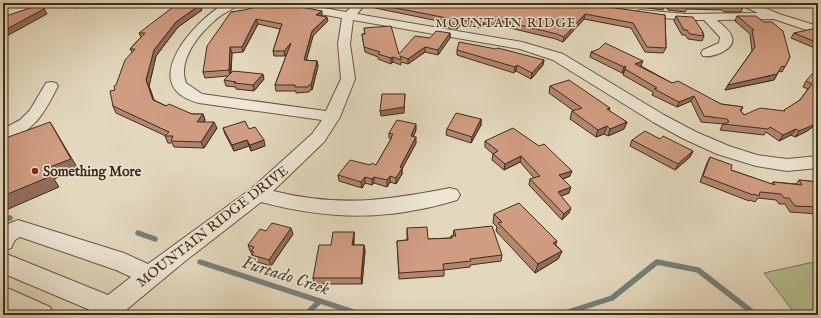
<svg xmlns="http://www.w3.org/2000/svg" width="821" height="318" font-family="'IM FELL English',serif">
<rect width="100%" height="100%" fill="#e3d8bd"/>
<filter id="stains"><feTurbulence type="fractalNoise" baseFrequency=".005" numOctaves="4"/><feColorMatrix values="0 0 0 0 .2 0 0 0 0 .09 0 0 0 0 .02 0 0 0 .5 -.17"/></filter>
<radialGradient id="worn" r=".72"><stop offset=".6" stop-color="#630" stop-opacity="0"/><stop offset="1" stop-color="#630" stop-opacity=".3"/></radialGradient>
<path fill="#b5be90" stroke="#7b7654" d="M 818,261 L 818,315 L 796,315 L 764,273 Z"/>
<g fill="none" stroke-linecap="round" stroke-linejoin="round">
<path stroke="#758078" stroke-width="5.5" d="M 3,219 L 10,218
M 138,233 L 155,239
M 200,262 L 363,315
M 305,315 L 320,301
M 559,315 L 612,298 L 657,262 L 698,270 L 756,315"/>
<defs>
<path id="minor" d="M 24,3 L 40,3 L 39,5 L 3,17 L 3,10 Z
M 226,3 L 239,3 C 235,9 225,12 219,17 C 201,31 177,59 186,83 L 202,94 L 326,111 L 341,79 L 338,44 L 342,18 L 277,6 L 272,3 L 296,3 L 346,12 L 355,3 L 366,3 L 357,14 L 522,42 L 563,54 L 664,115 L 696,132 L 729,146 L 757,155 L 787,159 L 818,156 L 818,168 L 787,171 L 756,166 L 717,154 L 684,139 L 653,122 L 553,60 L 520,49 L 353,20 L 350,44 L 355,79 L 340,117 L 324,142 L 273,191 C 339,207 384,201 450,188 L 457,190 L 460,195 L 457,200 C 388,221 330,220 261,202 L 184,262 L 120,315 L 88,315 L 90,310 L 7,275 L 3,275 L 3,255 L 9,255 L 108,295 L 131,277 L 116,270 L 20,237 L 15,240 L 11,248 L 3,251 L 3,226 L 18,220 L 124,253 L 148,264 L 251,189 L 312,134 L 322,120 L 199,103 C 135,87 194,20 226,3 Z
M 740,3 L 754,3 L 779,14 L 818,26 L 818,34 L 774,19 L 717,20 C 722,25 730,30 732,37 C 736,50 712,58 703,56 L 701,53 L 703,50 L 719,43 L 720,37 L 704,20 L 686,20 L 640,16 L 634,13 L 640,10 L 686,14 L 758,13 L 741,5 Z
M 51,82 L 56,83 L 58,86 C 45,112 34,133 3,141 L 3,129 L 20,120 L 30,110 L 46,83 Z
M 3,286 L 50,307 L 54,315 L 15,315 L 3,309 Z"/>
</defs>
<use href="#minor" stroke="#6a5842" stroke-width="2"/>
<use href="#minor" fill="#ede6d4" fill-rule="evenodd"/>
</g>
<path fill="#b38670" stroke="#412d19" d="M 65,3 L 88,3 L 75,8 Z
M 303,3 L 340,3 L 333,8 Z
M 611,3 L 664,3 L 664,5 L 663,10 Z
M 664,3 L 737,3 L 743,7 L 741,12 L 724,12 L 722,10 L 687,9 L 685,12 L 668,10 Z
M 375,4 L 665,15 L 666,48 L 663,53 L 645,52 L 631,28 L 584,19 L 563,42 L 556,39 L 510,28 L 484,24 L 481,28 L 460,25 L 457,29 L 443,27 L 443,22 L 375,8 Z
M 202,10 L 178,27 L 156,56 L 149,86 L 154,100 L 166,106 L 192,114 L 203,114 L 205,120 L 204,122 L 217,128 L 204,148 L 174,147 L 172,143 L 168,143 L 165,136 L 166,136 L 116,113 L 113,106 L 115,90 L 132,52 L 130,49 L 141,37 L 139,33 Z
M 231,12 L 322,16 L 328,21 L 313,36 L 306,60 L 317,61 L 318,66 L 312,90 L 310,90 L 309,92 L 296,93 L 296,91 L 276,91 L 275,85 L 287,54 L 285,56 L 274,56 L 273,51 L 280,29 L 258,24 L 243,52 L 232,53 L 231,74 L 264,79 L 254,91 L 236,89 L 236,87 L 226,86 L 224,80 L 228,76 L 205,78 L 203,72 Z
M 676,16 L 703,32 L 703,33 L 704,36 L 702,41 L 688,39 L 685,35 L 682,35 L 674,21 Z
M 737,16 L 790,57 L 782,72 L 779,71 L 774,80 L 725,90 L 728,85 L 752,51 L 750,34 L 735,21 Z
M 364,28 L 399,54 L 430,38 L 450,33 L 450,38 L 438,55 L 425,52 L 408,64 L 401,62 L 401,65 L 393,62 L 391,64 L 378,59 L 378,57 L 365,52 L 362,34 L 365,34 Z
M 818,32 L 818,123 L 807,131 L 795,137 L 791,135 L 779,141 L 766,132 L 764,135 L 720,130 L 723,124 L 701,122 L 691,101 L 677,107 L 652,95 L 653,92 L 623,75 L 624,72 L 622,73 L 590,57 L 591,52 L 641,66 L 672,83 L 721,104 L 743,107 L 741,111 L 744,115 L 784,111 L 800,100 L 808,89 L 803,87 L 806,81 L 817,74 L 816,52 L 817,49 L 791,38 L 794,33 Z
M 457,50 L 544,60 L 543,65 L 531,79 L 516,71 L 514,73 L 457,55 Z
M 550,86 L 610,108 L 609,111 L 627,122 L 624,129 L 608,136 L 604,134 L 596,137 L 570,119 L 572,111 L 574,111 L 549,93 Z
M 481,119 L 481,125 L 471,143 L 446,135 L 447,129 Z
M 223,128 L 249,129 L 265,146 L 251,151 L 249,146 L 234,151 L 225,134 Z
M 416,130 L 413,137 L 416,143 L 402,169 L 402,174 L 396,184 L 390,182 L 387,187 L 374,183 L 372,185 L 365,183 L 362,188 L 339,181 L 338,175 L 370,165 L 376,165 L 391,139 L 389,138 L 389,133 Z
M 660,139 L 693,151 L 690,157 L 675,170 L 630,146 L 632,140 Z
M 485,141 L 570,176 L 563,179 L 569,193 L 561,196 L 569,213 L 562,220 L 529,185 L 530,179 L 534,178 L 520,162 L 504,170 L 492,160 L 493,154 L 485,147 Z
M 710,157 L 731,170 L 771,184 L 773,182 L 796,184 L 799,180 L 818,182 L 818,214 L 790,212 L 785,204 L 779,204 L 776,200 L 758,198 L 755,202 L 750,200 L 749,201 L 700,182 L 707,163 Z
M 494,214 L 556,245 L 562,251 L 558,259 L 535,273 L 496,231 L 497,227 L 493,223 Z
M 407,228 L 428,239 L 451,238 L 451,236 L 453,236 L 454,230 L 502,255 L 501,261 L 470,265 L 470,267 L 444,270 L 444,276 L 399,279 L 397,241 L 407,240 Z
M 266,231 L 293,234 L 271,266 L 254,261 L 251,252 L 250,251 L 248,245 Z
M 354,232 L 354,245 L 364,245 L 365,251 L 362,284 L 314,284 L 313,278 L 331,245 Z"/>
<path fill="#926d5b" stroke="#412d19" d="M 73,3 L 88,3 L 75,8 Z
M 332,3 L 340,3 L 333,8 Z
M 42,4 L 47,14 L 3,38 L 3,31 Z
M 200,5 L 202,10 L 178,27 L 156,56 L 149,86 L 156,106 L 146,80 L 154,50 L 176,22 Z
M 322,11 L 322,16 L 316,15 Z
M 585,14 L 584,19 L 563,42 L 564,37 Z
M 327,17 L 328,21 L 313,36 L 305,65 L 304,60 L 312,31 Z
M 256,19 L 258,24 L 243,52 L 242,47 Z
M 484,19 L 484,24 L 481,28 L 481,23 Z
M 460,20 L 460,25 L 457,29 L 457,25 Z
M 450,33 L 450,38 L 438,55 L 438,50 Z
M 291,43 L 292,48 L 285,56 L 284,51 Z
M 230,47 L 232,53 L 230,76 L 229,70 Z
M 425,47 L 425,52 L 408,64 L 408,59 Z
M 393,57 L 393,62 L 391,64 L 391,58 Z
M 544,60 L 543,65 L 531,79 L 532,73 Z
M 317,61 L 318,66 L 312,90 L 311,85 Z
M 643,61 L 641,66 L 633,69 L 635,64 Z
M 517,65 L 516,71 L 514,73 L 515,67 Z
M 626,66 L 624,72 L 622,73 L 624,67 Z
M 263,74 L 264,79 L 254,91 L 253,85 Z
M 777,74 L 774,80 L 725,90 L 728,85 Z
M 405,94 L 404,113 L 381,116 L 380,111 Z
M 694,96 L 691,101 L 677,107 L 679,102 Z
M 203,114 L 205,120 L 200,128 L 197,122 Z
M 481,119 L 481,125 L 471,143 L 472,137 Z
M 818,120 L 818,123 L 807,131 L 795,137 L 799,131 Z
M 50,122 L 56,132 L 78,169 L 54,179 L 59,187 L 6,210 L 3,206 L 3,196 L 47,168 Z
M 214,122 L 217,128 L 204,148 L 201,142 Z
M 627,122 L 624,129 L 608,136 L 610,129 Z
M 416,124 L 416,130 L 411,142 L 411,136 Z
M 607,126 L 604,134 L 596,137 L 598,130 Z
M 796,129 L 791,135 L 779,141 L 783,135 Z
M 416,137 L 416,143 L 402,169 L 402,174 L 396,184 L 396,178 L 400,167 Z
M 247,140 L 249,146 L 234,151 L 232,145 Z
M 264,140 L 265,146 L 251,151 L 250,145 Z
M 693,151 L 690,157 L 675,170 L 678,164 Z
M 521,156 L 520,162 L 504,170 L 505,164 Z
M 572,171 L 570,176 L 557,181 L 559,175 Z
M 390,176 L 390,182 L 387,187 L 387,180 Z
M 365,177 L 365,183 L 362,188 L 361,182 Z
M 374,177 L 374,183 L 372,185 L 372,179 Z
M 571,187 L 569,193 L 556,198 L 558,192 Z
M 571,208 L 569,213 L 562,220 L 564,214 Z
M 291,228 L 293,234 L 271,266 L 269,260 Z
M 354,232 L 354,238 L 353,251 L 352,245 Z
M 557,241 L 554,249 L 553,243 Z
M 364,245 L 365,251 L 362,284 L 361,278 Z
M 562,251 L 558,259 L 535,273 L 538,264 Z"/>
<path fill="#d09c82" stroke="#412d19" d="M 271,3 L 279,3 L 322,11 L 316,15 L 327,17 L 312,31 L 304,60 L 317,61 L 311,85 L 309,85 L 308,87 L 295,87 L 295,85 L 275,85 L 291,43 L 284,51 L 273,51 L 282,24 L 256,19 L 242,47 L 230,47 L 229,70 L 203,72 L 207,46 L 231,12 L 244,10 Z
M 376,3 L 580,3 L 665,15 L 666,48 L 647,47 L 633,23 L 585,14 L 564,37 L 557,34 L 511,23 L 484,19 L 481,23 L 460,20 L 457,25 L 443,22 L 447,18 L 375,4 Z
M 649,3 L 664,3 L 664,5 Z
M 669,3 L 737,3 L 743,7 L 726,7 L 724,5 L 685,5 L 687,8 L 670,6 Z
M 42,4 L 44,9 L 3,31 L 3,13 L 6,16 Z
M 177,4 L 200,5 L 176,22 L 154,50 L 146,80 L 153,100 L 166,106 L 169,104 L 192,114 L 203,114 L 197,122 L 214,122 L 201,142 L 171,141 L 173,136 L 165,136 L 169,132 L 113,106 L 110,91 L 115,90 L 114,86 L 116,85 L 125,60 L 135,49 L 130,49 L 145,33 L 139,33 Z
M 676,16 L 693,17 L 703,32 L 702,32 L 704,36 L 690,34 L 687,30 L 684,30 Z
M 737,16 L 756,16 L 764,22 L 772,22 L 783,31 L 790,57 L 785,67 L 782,66 L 777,74 L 728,85 L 755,47 L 752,30 L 754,30 Z
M 391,26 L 399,54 L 415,36 L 430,38 L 436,31 L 450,33 L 438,50 L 425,47 L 408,59 L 400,56 L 401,60 L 393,57 L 391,58 L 378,54 L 380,52 L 364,47 L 362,34 L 365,34 L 364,28 Z
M 812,29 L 818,32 L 818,43 L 794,33 Z
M 459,42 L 496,49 L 498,48 L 544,60 L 532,73 L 517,65 L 515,67 L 457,50 Z
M 605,43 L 643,61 L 635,64 L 672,83 L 678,81 L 721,104 L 743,107 L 740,110 L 744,115 L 760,108 L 785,111 L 784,110 L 800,100 L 812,84 L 806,81 L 813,73 L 818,74 L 818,120 L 811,126 L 799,131 L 796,129 L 783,135 L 770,127 L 768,129 L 723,124 L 729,122 L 727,119 L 704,116 L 694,96 L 679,102 L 654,89 L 657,88 L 625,69 L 626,66 L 624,67 L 591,52 L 599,49 Z
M 233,71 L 263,74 L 253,85 L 234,83 L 236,82 L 224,80 Z
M 569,80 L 610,108 L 607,109 L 627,122 L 610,129 L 607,126 L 598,130 L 572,111 L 582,108 L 550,86 Z
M 382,94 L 405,94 L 404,107 L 380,111 Z
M 456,113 L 481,119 L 472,137 L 447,129 Z
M 397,120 L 416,124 L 411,136 L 416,137 L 400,167 L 402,168 L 396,178 L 390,176 L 387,180 L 374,177 L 372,179 L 365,177 L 361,182 L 338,175 L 350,160 L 370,165 L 372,163 L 376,165 L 392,137 L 391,137 L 393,134 L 389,133 Z
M 245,121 L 249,129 L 255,127 L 264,140 L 250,145 L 247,140 L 232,145 L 223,128 Z
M 50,122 L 71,159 L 47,168 L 51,176 L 3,196 L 3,139 Z
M 513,128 L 539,146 L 544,144 L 572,171 L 559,175 L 571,187 L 558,192 L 571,208 L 564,214 L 530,179 L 540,176 L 521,156 L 505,164 L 493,154 L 498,151 L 485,141 Z
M 645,131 L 660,139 L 663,136 L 693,151 L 678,164 L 632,140 Z
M 710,157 L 732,165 L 731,170 L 775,185 L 773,182 L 802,185 L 799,180 L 818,182 L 818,207 L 795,206 L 789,198 L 784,198 L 781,194 L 760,192 L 759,196 L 754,194 L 753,195 L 703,176 Z
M 519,203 L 557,241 L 553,243 L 562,251 L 538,264 L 498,223 L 502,222 L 494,214 Z
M 272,223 L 291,228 L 269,260 L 252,255 L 254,252 L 251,251 L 254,247 L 248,245 L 260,229 L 266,231 Z
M 492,226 L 502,255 L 470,259 L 471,261 L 443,264 L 444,270 L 399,273 L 397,241 L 408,240 L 407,228 L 427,227 L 428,239 L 452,238 L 451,236 L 456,236 L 454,230 Z
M 333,232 L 354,232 L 352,245 L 364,245 L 361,278 L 313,278 L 319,245 L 331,245 Z"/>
<circle fill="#8f2418" stroke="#ede6d4" stroke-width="1.5" cx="35" cy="171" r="4"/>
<g text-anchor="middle" stroke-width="3" stroke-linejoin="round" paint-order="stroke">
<g font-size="13" letter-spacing="1" fill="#412d19" stroke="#ede6d4">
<text x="506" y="27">MOUNTAIN RIDGE</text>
</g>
<g font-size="14" font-weight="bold" fill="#412d19" stroke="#ede6d4" text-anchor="start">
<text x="43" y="176">Something More</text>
</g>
<g font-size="14" fill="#412d19" stroke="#ede6d4">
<text transform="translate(212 226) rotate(-38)" y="5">MOUNTAIN RIDGE DRIVE</text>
</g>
<g font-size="18" font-style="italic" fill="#524939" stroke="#ede6d4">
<text transform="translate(286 275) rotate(18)" y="6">Furtado Creek</text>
</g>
</g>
<rect width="821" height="318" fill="none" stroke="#e3d8bd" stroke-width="16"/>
<rect x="4" y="4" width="813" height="310" fill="none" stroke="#412d19" stroke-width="2"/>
<rect x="8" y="8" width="805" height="302" fill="none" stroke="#412d19"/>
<rect width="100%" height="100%" filter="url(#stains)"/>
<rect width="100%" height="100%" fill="url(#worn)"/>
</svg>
